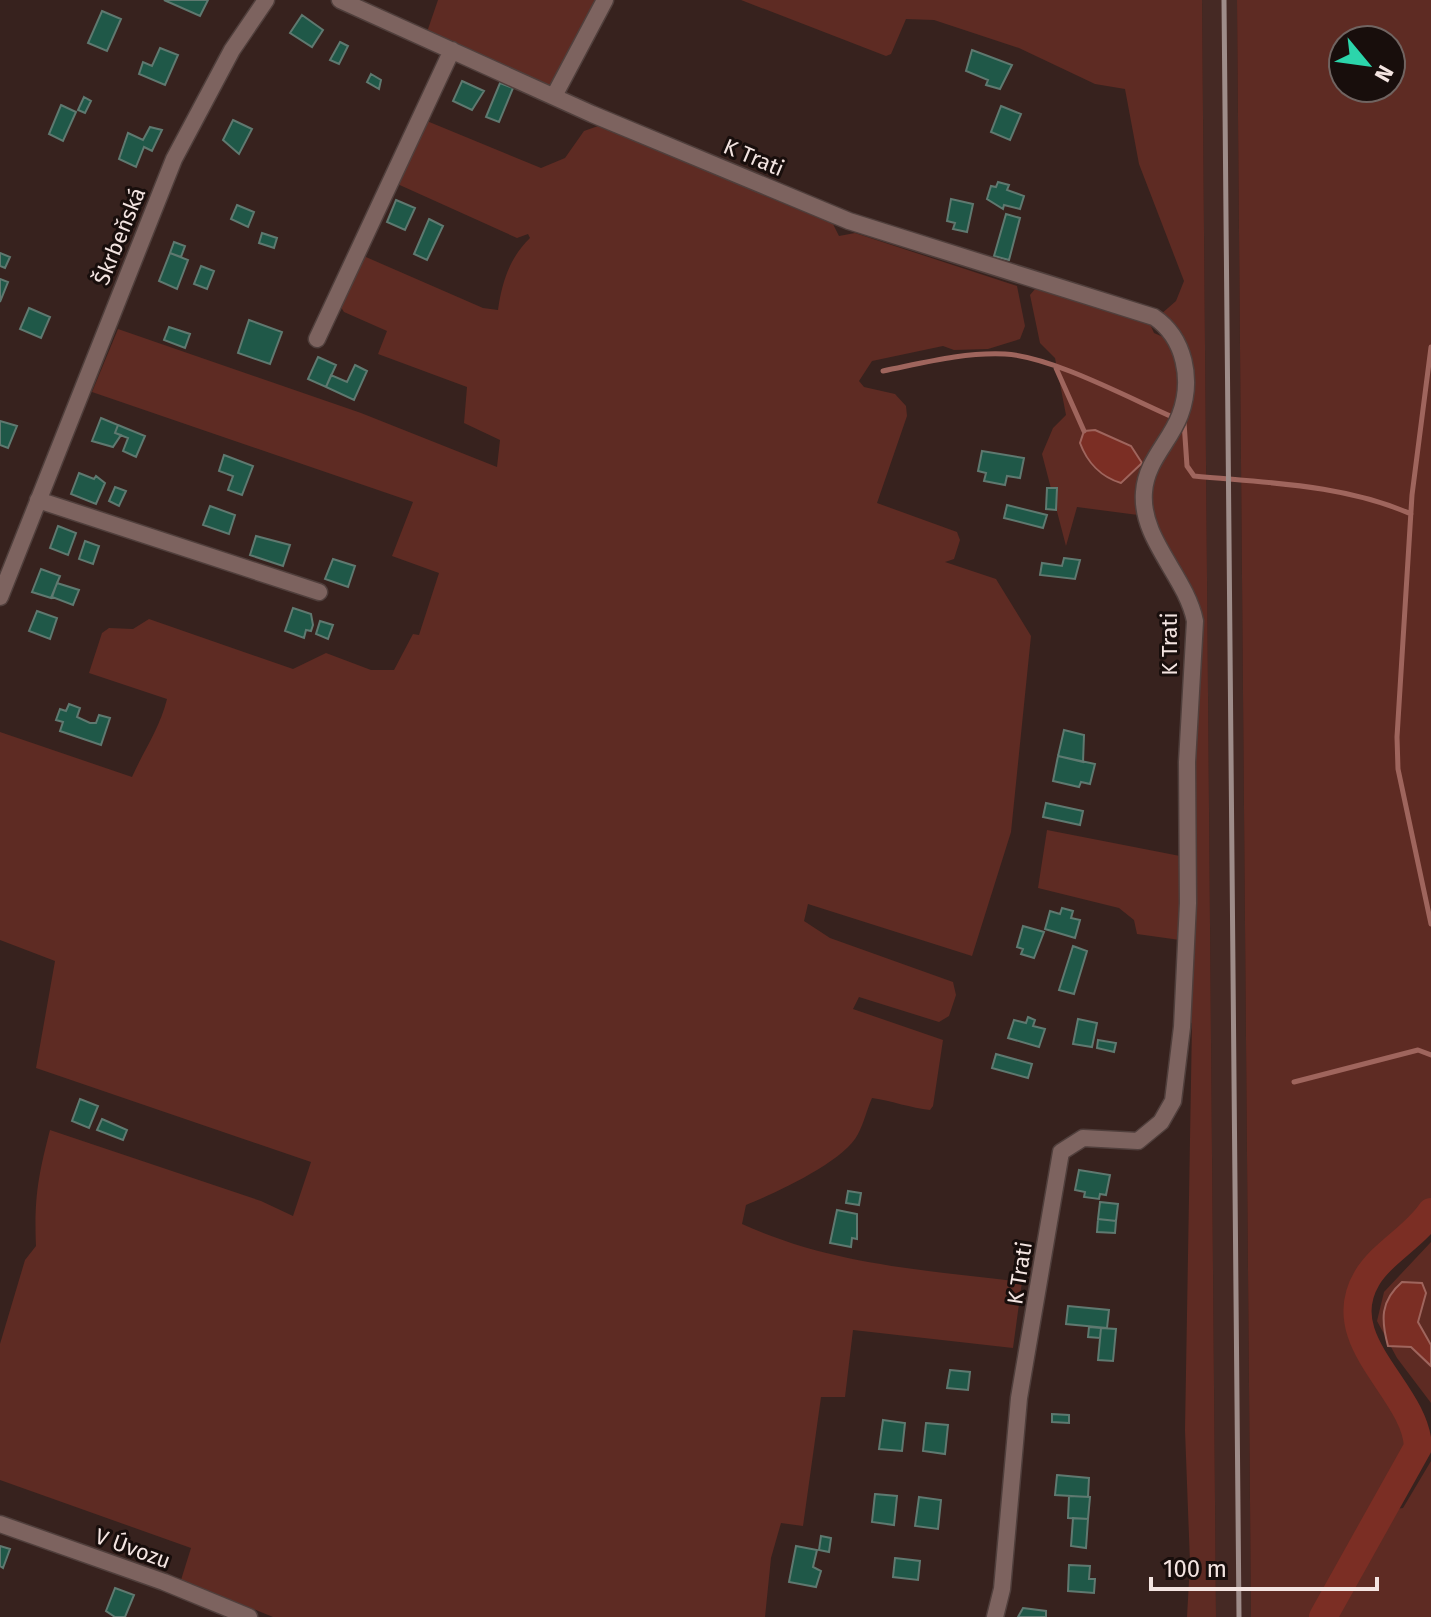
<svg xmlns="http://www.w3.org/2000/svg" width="1431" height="1617" font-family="'Fira Sans',sans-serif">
<rect width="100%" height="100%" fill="#37221e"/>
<path fill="#452924" d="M 1202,0 L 1237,0 L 1251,1617 L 1216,1617 Z"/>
<path fill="#5e2b23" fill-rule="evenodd" d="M 438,0 L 598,0 L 551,86 L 546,87 L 427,32 Z
M 741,0 L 1202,0 L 1216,1617 L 1187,1617 L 1190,1563 L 1185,1430 L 1192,1023 L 1186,1021 L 1191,759 L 1200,628 L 1155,526 L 1149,504 L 1150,482 L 1189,395 L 1160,315 L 1176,301 L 1184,281 L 1139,164 L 1125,89 L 1095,84 L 1019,48 L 934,20 L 906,19 L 891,54 L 886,56 Z
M 1237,0 L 1431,0 L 1431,1221 L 1419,1217 L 1366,1270 L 1353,1301 L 1352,1325 L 1358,1347 L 1411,1429 L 1410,1449 L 1377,1511 L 1403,1508 L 1431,1461 L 1431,1617 L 1251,1617 ZM 1391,40 L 1391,88 L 1343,88 L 1343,40 Z
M 422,119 L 541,168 L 565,158 L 584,131 L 598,126 L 833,224 L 839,236 L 855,233 L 1017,286 L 1025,326 L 1020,339 L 988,349 L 954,350 L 943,346 L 872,361 L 859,381 L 864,387 L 895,394 L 906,406 L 907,416 L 877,503 L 957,532 L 960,540 L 954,559 L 945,562 L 996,579 L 1031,636 L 1011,832 L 972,956 L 808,904 L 804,921 L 830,938 L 953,982 L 956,995 L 949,1016 L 939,1022 L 859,997 L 853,1009 L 943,1040 L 933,1106 L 930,1110 C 911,1108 892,1101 872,1098 C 867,1109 864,1123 858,1134 C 844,1162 775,1193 746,1205 L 742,1224 C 832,1265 924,1270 1022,1282 L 1013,1348 L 853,1330 L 845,1397 L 821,1397 L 803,1526 L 781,1523 L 771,1558 L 765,1617 L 273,1617 L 181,1580 L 191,1548 L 0,1480 L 0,1344 L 25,1260 L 36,1246 C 34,1199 38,1176 50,1130 L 261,1201 L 293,1216 L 311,1162 L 36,1068 L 55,961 L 0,940 L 0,732 L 132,777 C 144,750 160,728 167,699 L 89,673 L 102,633 L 109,628 L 133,629 L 149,619 L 293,669 L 326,653 L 371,670 L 394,670 L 413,634 L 419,635 L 439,573 L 392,556 L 413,502 L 92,392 L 118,329 L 361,413 L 497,467 L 500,440 L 464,423 L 467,387 L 378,354 L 387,331 L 344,312 L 337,301 L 359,254 L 483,308 L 498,310 C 502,282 510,257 530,238 L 528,234 L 517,238 L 393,182 Z
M 1035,289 L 1150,324 L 1154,333 L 1170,340 L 1179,376 L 1177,401 L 1138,515 L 1077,507 L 1066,546 L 1042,454 L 1053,428 L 1066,415 L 1055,358 L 1040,343 L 1030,295 Z
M 1047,830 L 1180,856 L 1180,940 L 1137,934 L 1134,920 L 1119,908 L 1038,888 Z
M 1431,1242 L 1431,1403 L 1397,1358 L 1377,1321 L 1384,1292 Z"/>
<path fill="#7b2e24" stroke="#9f655d" stroke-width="2" d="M 1095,430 L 1131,446 L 1142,463 L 1121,483 C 1101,477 1087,462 1080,443 L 1084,431 Z
M 1402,1282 L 1422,1283 L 1426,1293 L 1418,1322 L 1431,1345 L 1431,1366 L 1411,1347 L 1388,1346 C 1381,1320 1380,1301 1402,1282 Z"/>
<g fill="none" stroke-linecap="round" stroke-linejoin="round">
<path stroke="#9f655d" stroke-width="5" d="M 1431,347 L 1412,495 L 1397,737 L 1398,769 L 1431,924
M 1056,368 L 1084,431
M 883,371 C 923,363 964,352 1005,354 C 1055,357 1136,402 1184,422 L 1187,466 L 1194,476 C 1267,483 1343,484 1411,514
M 1294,1082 L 1418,1050 L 1431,1055"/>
<path stroke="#7b2e24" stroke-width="28" d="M 1323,1617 L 1418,1447 C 1416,1390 1329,1342 1367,1278 C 1382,1253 1414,1237 1431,1212"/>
</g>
<path fill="#1f5848" stroke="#5f7970" stroke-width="2" d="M 164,0 L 208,0 L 200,16 Z
M 102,11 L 121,19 L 107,51 L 88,43 Z
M 302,15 L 323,30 L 312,47 L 290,33 Z
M 340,42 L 348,46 L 339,64 L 330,60 Z
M 160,48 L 178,55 L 165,85 L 139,74 L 143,62 L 152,66 Z
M 972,50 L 1012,65 L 1000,89 L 986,85 L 988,80 L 966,71 Z
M 371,74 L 381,80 L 379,89 L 367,82 Z
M 462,81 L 484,91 L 472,110 L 453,101 Z
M 500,83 L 513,88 L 499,122 L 486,117 Z
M 84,97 L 91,101 L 85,113 L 78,110 Z
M 61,105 L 76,112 L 63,141 L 49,134 Z
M 1001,106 L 1021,114 L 1010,140 L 991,132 Z
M 233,120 L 252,129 L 239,154 L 223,140 Z
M 150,127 L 162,130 L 152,151 L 144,147 L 136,167 L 119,159 L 128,133 L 143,140 Z
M 998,182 L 1009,185 L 1007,190 L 1024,196 L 1020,209 L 1004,205 L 1003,209 L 987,199 L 991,186 L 996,187 Z
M 951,199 L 973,204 L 967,232 L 953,229 L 955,223 L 947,221 Z
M 396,200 L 415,208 L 405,230 L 387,222 Z
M 237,205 L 254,212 L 248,227 L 231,219 Z
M 1006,214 L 1020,218 L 1009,260 L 994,256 Z
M 429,219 L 443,226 L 427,260 L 414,254 Z
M 262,233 L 277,238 L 274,248 L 259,243 Z
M 174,242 L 185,246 L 181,257 L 170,253 Z
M 0,253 L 10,257 L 5,268 L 0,266 Z
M 170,253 L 188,260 L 177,289 L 159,281 Z
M 201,266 L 214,271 L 207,289 L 194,284 Z
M 0,279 L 8,282 L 0,302 Z
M 29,308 L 50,317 L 41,338 L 20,329 Z
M 249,320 L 282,332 L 270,364 L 238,353 Z
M 169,327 L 190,334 L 185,348 L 164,340 Z
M 318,357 L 336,365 L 326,387 L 308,379 Z
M 355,365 L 367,371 L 354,400 L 326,387 L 331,375 L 347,382 Z
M 101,418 L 118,425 L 115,433 L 121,435 L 113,447 L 92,441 Z
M 0,421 L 17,426 L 8,448 L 0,445 Z
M 118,425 L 145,436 L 136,457 L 123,451 L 128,438 L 115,433 Z
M 982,451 L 1024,458 L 1020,478 L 1007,476 L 1005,485 L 984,481 L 986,473 L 978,471 Z
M 224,455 L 253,466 L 242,495 L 228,490 L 233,476 L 219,471 Z
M 79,473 L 94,479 L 96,476 L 105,483 L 96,504 L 71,494 Z
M 115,487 L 126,491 L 119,506 L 109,501 Z
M 1047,488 L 1057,488 L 1056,510 L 1046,509 Z
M 1007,505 L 1047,515 L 1043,528 L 1004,518 Z
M 210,506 L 235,515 L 229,534 L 203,525 Z
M 58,526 L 76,533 L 68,555 L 50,548 Z
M 256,536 L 290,545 L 283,566 L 250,555 Z
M 85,541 L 99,546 L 93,564 L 79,559 Z
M 1064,558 L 1080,560 L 1075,579 L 1040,575 L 1042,563 L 1062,566 Z
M 333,559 L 355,566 L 348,587 L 325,579 Z
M 41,569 L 60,576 L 51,598 L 32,592 Z
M 57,583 L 79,590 L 73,605 L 52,597 Z
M 293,608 L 311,614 L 313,625 L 311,631 L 306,630 L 304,638 L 285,631 Z
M 37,611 L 57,618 L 50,639 L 29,631 Z
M 320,621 L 333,625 L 328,639 L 316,634 Z
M 69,704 L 80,708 L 77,717 L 90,723 L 96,723 L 99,715 L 110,718 L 101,745 L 60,731 L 63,722 L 56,720 L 60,709 L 66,711 Z
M 1064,730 L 1084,735 L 1083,762 L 1058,756 Z
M 1058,756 L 1095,764 L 1090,784 L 1081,782 L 1079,787 L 1053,781 Z
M 1046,803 L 1083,811 L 1080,825 L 1043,817 Z
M 1062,908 L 1073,911 L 1071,918 L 1080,920 L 1075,938 L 1045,929 L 1050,911 L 1060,914 Z
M 1023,926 L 1044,932 L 1034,958 L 1021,954 L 1023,949 L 1017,947 Z
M 1073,946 L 1087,951 L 1074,994 L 1059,990 Z
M 1028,1017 L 1035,1020 L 1033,1026 L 1045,1029 L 1039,1047 L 1008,1038 L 1014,1020 L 1026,1023 Z
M 1078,1019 L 1097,1023 L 1092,1047 L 1073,1044 Z
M 1098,1040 L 1116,1043 L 1114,1052 L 1097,1048 Z
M 996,1054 L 1032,1064 L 1028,1078 L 992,1068 Z
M 80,1099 L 98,1106 L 89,1128 L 72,1121 Z
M 102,1119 L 127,1130 L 123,1140 L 97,1130 Z
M 1079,1170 L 1110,1175 L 1106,1195 L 1100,1194 L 1099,1199 L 1084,1197 L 1085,1192 L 1075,1190 Z
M 848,1191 L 861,1193 L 859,1205 L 846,1203 Z
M 1100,1202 L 1118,1204 L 1116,1221 L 1098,1219 Z
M 837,1210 L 857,1214 L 857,1239 L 852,1238 L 851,1247 L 830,1243 Z
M 1098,1219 L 1116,1221 L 1115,1233 L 1097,1232 Z
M 1068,1306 L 1109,1310 L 1107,1328 L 1066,1324 Z
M 1089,1327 L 1101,1328 L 1100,1338 L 1088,1337 Z
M 1101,1328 L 1116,1329 L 1113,1361 L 1098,1360 Z
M 950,1370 L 970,1372 L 968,1390 L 947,1388 Z
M 1052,1414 L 1069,1415 L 1069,1423 L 1052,1422 Z
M 883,1420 L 905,1423 L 902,1451 L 879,1449 Z
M 926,1423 L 948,1425 L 945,1454 L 923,1451 Z
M 1057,1475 L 1089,1478 L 1088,1497 L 1055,1495 Z
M 875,1494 L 897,1496 L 894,1525 L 872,1522 Z
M 1069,1496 L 1090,1497 L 1088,1519 L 1068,1518 Z
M 919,1497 L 941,1500 L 938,1529 L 915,1526 Z
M 1073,1518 L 1088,1519 L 1086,1548 L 1071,1546 Z
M 821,1536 L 831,1538 L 829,1552 L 819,1550 Z
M 0,1546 L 10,1549 L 3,1568 L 0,1566 Z
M 796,1546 L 817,1550 L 813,1567 L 821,1571 L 816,1587 L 789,1582 Z
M 895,1558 L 920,1561 L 918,1580 L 893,1577 Z
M 1069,1565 L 1090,1566 L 1089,1579 L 1095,1579 L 1094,1593 L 1068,1591 Z
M 115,1588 L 134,1595 L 125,1617 L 115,1617 L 106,1611 Z
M 1023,1608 L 1046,1611 L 1046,1617 L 1018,1617 Z"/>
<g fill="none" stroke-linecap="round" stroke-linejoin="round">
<defs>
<path id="minor" d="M 340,0 L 592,114 L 849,221 L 1154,317 C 1185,338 1193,380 1180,415 C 1170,442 1146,461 1144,492 C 1140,539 1186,576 1195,621 L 1187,762 L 1188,903 L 1182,1027 L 1173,1101 L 1161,1122 L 1138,1141 L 1083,1138 L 1061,1152 L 1019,1398 L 1002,1589 L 995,1617
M 554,96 L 605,0
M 317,339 L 452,50
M 38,500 L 319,592
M 0,597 L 174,159 L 232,50 L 266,0
M 0,1524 L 164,1582 L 249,1617"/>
</defs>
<use href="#minor" stroke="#503f3c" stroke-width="19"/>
<use href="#minor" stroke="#7d635f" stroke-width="16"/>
<path stroke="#9e8c89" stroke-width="5" d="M 1224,0 L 1239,1617"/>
</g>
<g text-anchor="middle" stroke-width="6" stroke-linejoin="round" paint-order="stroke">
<g font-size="22" fill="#f3e4e1" stroke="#180e0c">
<text transform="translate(754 157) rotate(23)" y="8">K Trati</text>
<text transform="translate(119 236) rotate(-68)" y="8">Škrbeňská</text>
<text transform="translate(1169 644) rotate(-90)" y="8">K Trati</text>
<text transform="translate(1019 1273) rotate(-81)" y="8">K Trati</text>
<text transform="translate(133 1548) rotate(20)" y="8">V Úvozu</text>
</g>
</g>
<g transform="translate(1367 64) rotate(119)"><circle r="38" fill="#180e0c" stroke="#706461" stroke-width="2"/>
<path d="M0-6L14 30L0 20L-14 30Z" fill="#2cd5ab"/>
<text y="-12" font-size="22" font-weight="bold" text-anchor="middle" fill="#f3e4e1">N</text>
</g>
<path d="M1151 1577v12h226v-12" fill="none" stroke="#f3e4e1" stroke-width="4"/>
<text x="1163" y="1577" font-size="24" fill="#f3e4e1" stroke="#180e0c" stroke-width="6" paint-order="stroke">100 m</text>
</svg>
